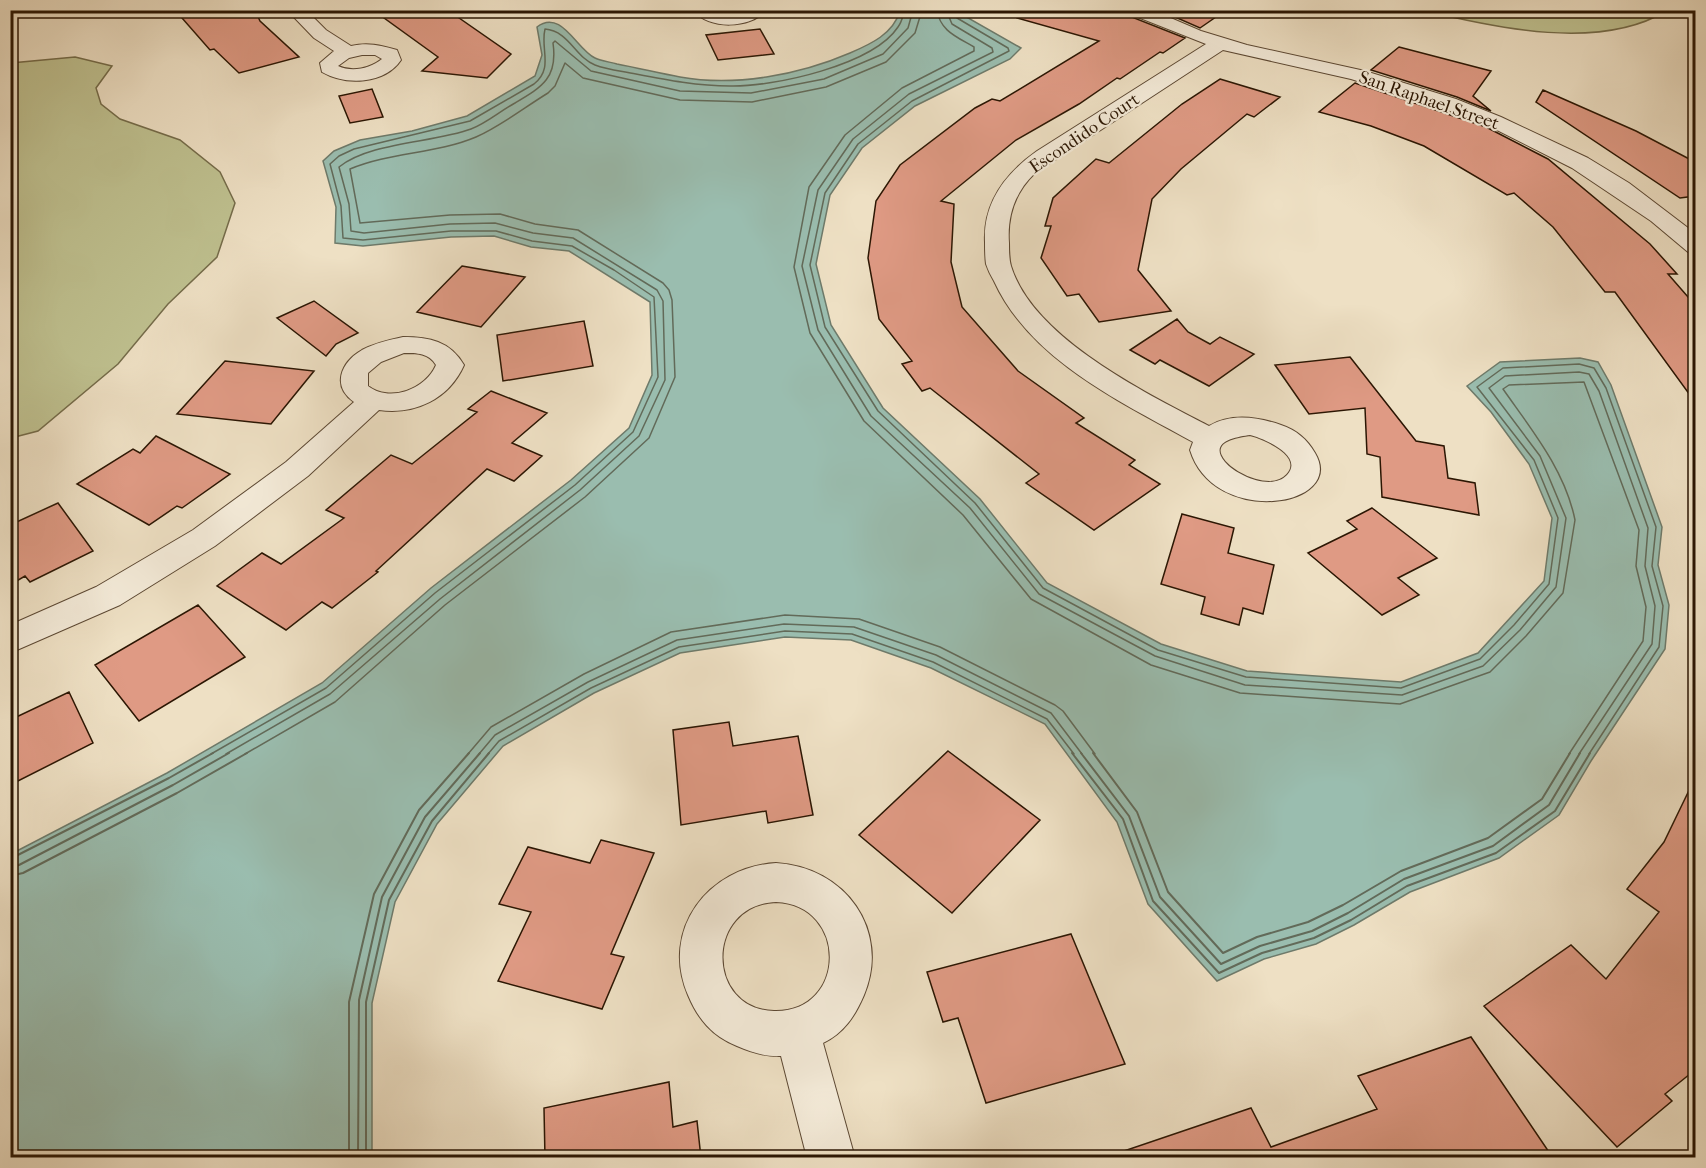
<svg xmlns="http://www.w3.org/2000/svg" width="1706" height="1168" font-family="'IM FELL French Canon',serif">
<rect width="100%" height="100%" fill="#eee0c4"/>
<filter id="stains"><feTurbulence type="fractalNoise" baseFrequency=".00333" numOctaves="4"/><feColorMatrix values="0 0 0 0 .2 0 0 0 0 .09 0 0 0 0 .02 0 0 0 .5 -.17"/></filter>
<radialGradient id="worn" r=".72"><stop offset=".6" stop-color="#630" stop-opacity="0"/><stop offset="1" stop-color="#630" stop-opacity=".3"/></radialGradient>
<path fill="#bfc190" stroke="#756c4a" stroke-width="1.5" d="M 1426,11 L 1666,11 C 1601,51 1496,28 1426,11 Z
M 75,57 L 112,66 L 96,88 L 101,104 L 120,119 L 180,140 L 220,172 L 235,203 L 217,257 L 168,304 L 118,364 L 38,431 L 11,438 L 11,63 Z"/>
<path fill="#9abdaf" stroke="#6e7a6a" stroke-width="1.5" d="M 900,11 L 956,11 L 1021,48 L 1010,59 L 915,106 L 862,148 L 830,195 L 816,264 L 831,325 L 883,408 L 980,499 L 1047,583 L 1161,644 L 1247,671 L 1401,682 L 1478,653 L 1544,581 L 1552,518 L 1529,464 L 1491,412 L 1467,386 L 1500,362 L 1580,358 L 1598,362 L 1611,385 L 1662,527 L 1658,565 L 1669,605 L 1665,649 L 1591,761 L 1559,815 L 1499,858 L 1410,892 L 1354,925 L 1316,944 L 1264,959 L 1217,981 L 1148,904 L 1117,822 L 1045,724 L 931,668 L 851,640 L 785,637 L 680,653 L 594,693 L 503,746 L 437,824 L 395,902 L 372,1003 L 372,1157 L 11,1157 L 11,854 L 167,773 L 322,683 L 431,588 L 571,480 L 629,428 L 652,375 L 650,302 L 569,251 L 531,247 L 494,236 L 451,237 L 363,246 L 335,243 L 336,207 L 323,161 L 334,151 L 360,140 L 412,131 L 467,116 L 535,76 L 542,55 L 537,27 C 561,8 577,50 595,58 C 601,61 610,62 617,64 C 638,68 659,73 680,77 C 735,87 799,75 850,53 C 871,44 893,34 900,11 Z"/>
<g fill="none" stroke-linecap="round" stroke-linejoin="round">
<path stroke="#626a59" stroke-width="1.5" d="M 937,10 C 940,31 957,37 974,47 L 974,51 L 902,88 L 845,135 L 809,187 L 794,267 L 810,333 L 864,421 L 963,515 L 1031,599 L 1151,665 L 1240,693 L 1400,704 L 1490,672 L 1526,636 L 1563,593 L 1575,520 C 1565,470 1531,429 1503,389 L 1509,385 L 1584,382 L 1639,530 L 1636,566 L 1646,607 L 1643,641 L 1569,754
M 946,10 L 952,24 L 992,48 L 993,52 L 909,94 L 853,139 L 818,190 L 802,266 L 818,330 L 871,416 L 970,508 L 1039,594 L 1155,656 L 1245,685 L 1402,695 L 1483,666 L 1520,630 L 1556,587 L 1566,518 L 1540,456 L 1489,388 L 1505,376 L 1579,372 L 1589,374 L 1599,391 L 1648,528 L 1645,566 L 1655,606 L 1652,644 L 1579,754
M 954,10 L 957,18 L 1008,48 L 1009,51 L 912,101 L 858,144 L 825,193 L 810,265 L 825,327 L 878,411 L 975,503 L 1043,588 L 1158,650 L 1246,677 L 1401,688 L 1480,659 L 1514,625 L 1549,584 L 1558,518 L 1534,460 L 1477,387 L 1503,368 L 1579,364 L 1594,368 L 1606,388 L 1656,527 L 1652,566 L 1663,606 L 1659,647 L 1589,754
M 211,754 L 326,688 L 435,593 L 575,485 L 633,432 L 658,377 L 654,297 L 614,270 L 572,246 L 532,241 L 496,231 L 451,231 L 363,240 L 343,238 L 341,206 L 330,164 L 339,156 L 354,149 L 470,121 L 534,84 C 554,68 540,49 545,29 C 569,31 575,57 595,65 C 608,70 622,71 636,74 C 667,80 698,86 730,86 C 774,87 873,65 898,27 C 902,22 903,15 905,10
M 226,754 L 330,694 L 440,599 L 580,490 L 639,436 L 665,380 L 663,301 L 657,290 L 573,238 L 533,233 L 495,223 L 450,224 L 364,233 L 351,231 L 349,204 L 339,167 C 370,142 433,143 471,129 C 487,123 500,111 515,103 C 542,87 558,78 553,43 L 555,41 L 591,71 L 680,91 L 751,93 L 824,79 L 883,54 L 908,28 L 913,10
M 245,754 L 335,702 L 445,605 L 585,497 L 649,438 L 675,377 L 672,300 L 669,290 L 663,283 L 578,230 L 535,224 L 500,214 L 450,215 L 360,223 L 350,169 C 390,152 436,154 476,137 C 501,126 525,107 548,93 L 555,86 L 565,63 L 583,78 L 680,100 L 752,102 L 826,87 L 886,62 L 915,33 L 922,10
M 468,754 L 491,727 L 584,674 L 671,632 L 785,615 L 859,619 L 940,647 L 1055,705 L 1063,711 L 1095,754
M 479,754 L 495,735 L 588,682 L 677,640 L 784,624 L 854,627 L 936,655 L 1051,713 L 1082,754
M 488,754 L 499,741 L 591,688 L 679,647 L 785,631 L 852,634 L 933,662 L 1047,719 L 1074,754"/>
<path stroke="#626a59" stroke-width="2" d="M 1072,753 L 1123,819 L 1153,901 L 1219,973 L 1262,953 L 1314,938 L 1351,920 L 1407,886 L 1496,853 L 1555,811 L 1590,753
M 1081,753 L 1129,816 L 1160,897 L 1221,964 L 1260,946 L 1312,931 L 1348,913 L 1404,879 L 1493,846 L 1549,805 L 1580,753
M 1093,753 L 1137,812 L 1168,892 L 1223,953 L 1257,937 L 1308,922 L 1343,905 L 1401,871 L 1488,838 L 1542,799 L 1570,753
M 10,859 L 169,778 L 213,753
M 10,867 L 19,865 L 173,785 L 229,753
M 10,876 L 23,873 L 177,793 L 247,753
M 349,1158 L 349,1002 L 374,894 L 419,810 L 469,753
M 358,1158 L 359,1000 L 382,897 L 425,817 L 480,753
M 366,1158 L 366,1002 L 389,900 L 432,821 L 489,753"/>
</g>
<path fill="#df9a84" stroke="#2b1603" stroke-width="1.5" d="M 175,10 L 255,10 L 260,21 L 299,57 L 239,73 L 214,49 L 210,50 Z
M 373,10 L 417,10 L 426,17 L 449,11 L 511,54 L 487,78 L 422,71 L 438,57 Z
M 1018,10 L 1126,10 L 1129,16 L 1185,38 L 1163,53 L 1160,52 L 1120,79 L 1117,78 L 1079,104 L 1016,140 L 941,201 L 954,204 L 951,262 L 962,307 L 1018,371 L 1084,418 L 1076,423 L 1135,460 L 1129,465 L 1160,484 L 1094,530 L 1026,483 L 1039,474 L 930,388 L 922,391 L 902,364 L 912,361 L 879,319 L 868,258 L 876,201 L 900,165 L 975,108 L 992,99 L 1000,101 L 1099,41 L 1017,18 Z
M 1159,10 L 1226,10 L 1200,28 Z
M 760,29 L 774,54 L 718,60 L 706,35 Z
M 1399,47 L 1491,71 L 1473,96 L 1491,111 L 1457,97 L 1371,70 Z
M 1220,79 L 1280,97 L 1254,117 L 1247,114 L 1181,169 L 1152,199 L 1138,270 L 1171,311 L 1099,322 L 1079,294 L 1067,296 L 1041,258 L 1051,226 L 1045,226 L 1053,198 L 1096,159 L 1109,163 L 1182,104 Z
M 1355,83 L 1486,127 L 1548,159 L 1650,244 L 1677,274 L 1668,274 L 1695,305 L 1695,402 L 1615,292 L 1605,292 L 1553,227 L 1514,193 L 1507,195 L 1424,146 L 1371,126 L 1319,112 Z
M 372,89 L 383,117 L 350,123 L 339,96 Z
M 1543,90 L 1636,131 L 1695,162 L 1695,196 L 1680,198 L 1536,102 Z
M 462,266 L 525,277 L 481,327 L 417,312 Z
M 314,301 L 358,333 L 336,344 L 326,356 L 277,318 Z
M 1177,319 L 1188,332 L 1210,344 L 1220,337 L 1254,354 L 1209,386 L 1160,360 L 1155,364 L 1130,350 Z
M 584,321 L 593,366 L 503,381 L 497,335 Z
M 1350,357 L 1416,441 L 1444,446 L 1448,478 L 1475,483 L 1479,515 L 1382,497 L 1380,457 L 1367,454 L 1365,408 L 1309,414 L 1275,365 Z
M 225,361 L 314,371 L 271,424 L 177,414 Z
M 491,391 L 547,413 L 512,443 L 542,456 L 514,481 L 487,469 L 376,571 L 378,572 L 332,608 L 322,602 L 286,630 L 217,586 L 262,553 L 281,564 L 344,518 L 326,510 L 391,455 L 412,464 L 477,412 L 468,409 Z
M 156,436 L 230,474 L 182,508 L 177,506 L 149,525 L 77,484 L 133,449 L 140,453 Z
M 58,503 L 93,551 L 30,582 L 25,576 L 10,585 L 10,525 Z
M 1372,508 L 1437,558 L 1398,578 L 1419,595 L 1382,615 L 1308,553 L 1357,529 L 1347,521 Z
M 1182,514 L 1234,528 L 1228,553 L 1274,565 L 1263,614 L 1243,608 L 1239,625 L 1201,614 L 1205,597 L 1161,584 Z
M 198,605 L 245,657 L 139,721 L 95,665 Z
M 69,692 L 93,743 L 10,785 L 10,720 Z
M 729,722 L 733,746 L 798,736 L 813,815 L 768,823 L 766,811 L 681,825 L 673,730 Z
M 948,751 L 1040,820 L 952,913 L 859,835 Z
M 1695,778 L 1695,1070 L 1665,1094 L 1672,1101 L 1617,1147 L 1484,1006 L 1571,945 L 1606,979 L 1659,912 L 1627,889 L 1664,842 Z
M 601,840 L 654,853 L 611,954 L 624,957 L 602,1009 L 498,981 L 531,912 L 499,904 L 528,847 L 590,863 Z
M 1071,934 L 1125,1064 L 986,1103 L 958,1018 L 943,1022 L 927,972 Z
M 1471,1037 L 1553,1158 L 1119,1158 L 1118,1153 L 1251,1108 L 1271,1147 L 1377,1109 L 1358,1076 Z
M 669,1082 L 673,1127 L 697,1121 L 701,1158 L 545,1158 L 544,1108 Z"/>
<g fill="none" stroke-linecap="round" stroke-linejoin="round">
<defs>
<path id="minor" d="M 287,10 L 306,10 L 326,30 L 351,46 C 367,42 381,45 397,50 L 401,60 C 385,84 346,86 322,72 L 320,63 L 334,51 L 314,38 ZM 362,55 L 375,55 L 382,59 C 370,68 353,73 338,66 L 349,58 Z
M 693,10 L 729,14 L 744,10 L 766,10 C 751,29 708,30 693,10 Z
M 1128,10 L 1152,10 L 1201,31 L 1247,45 L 1365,71 L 1456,99 L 1501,117 L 1588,158 L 1629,183 L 1696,234 L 1696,254 L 1688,252 L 1651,221 L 1572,168 L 1487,125 L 1442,108 L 1351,79 L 1223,50 L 1035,173 C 1015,192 1007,216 1009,243 C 1009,250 1009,259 1011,266 C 1033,338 1146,393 1209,426 C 1231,413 1258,417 1281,425 C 1296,430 1307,439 1315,453 C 1347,507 1214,528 1190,450 L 1193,442 C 1121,402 1030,360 994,281 C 991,276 988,270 986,264 C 985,257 985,249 985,242 C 983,202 1006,173 1037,151 L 1206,44 L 1130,14 ZM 1250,435 C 1263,438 1305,456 1287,475 C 1272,491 1237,476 1225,462 C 1208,442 1235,437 1250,435 Z
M 403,337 C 429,337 450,341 464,365 C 449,399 415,415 379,410 L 308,476 L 215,546 L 120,605 L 10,653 L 10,625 L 96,587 L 193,530 L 286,462 L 354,402 C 331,386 341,362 362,350 C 375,343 389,340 403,337 ZM 404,353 C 417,353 429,353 436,365 C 426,389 390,403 368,386 L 368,373 L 381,362 Z
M 776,863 C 845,867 891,930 864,995 C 855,1016 844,1033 823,1043 L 855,1158 L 807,1158 L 781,1056 C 765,1057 751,1052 737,1046 C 712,1036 698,1019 688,995 C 660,930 708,867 776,863 ZM 776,902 C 849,905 847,1013 774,1011 C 705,1009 705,905 776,902 Z"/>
</defs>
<use href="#minor" stroke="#5c4833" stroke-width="2"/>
<use href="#minor" fill="#f4ebd9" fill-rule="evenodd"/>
</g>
<g text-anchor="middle" stroke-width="4.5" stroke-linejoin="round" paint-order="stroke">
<g font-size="18" fill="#2b1603" stroke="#f4ebd9">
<text transform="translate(1429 100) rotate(19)" y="6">San Raphael Street</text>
<text transform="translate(1084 133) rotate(-34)" y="6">Escondido Court</text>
</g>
</g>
<rect width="1706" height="1168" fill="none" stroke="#eee0c4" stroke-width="36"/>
<rect x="12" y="12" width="1682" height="1144" fill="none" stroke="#2b1603" stroke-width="3"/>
<rect x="18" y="18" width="1670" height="1132" fill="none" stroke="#2b1603" stroke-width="1.5"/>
<rect width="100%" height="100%" filter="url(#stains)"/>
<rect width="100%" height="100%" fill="url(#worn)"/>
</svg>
